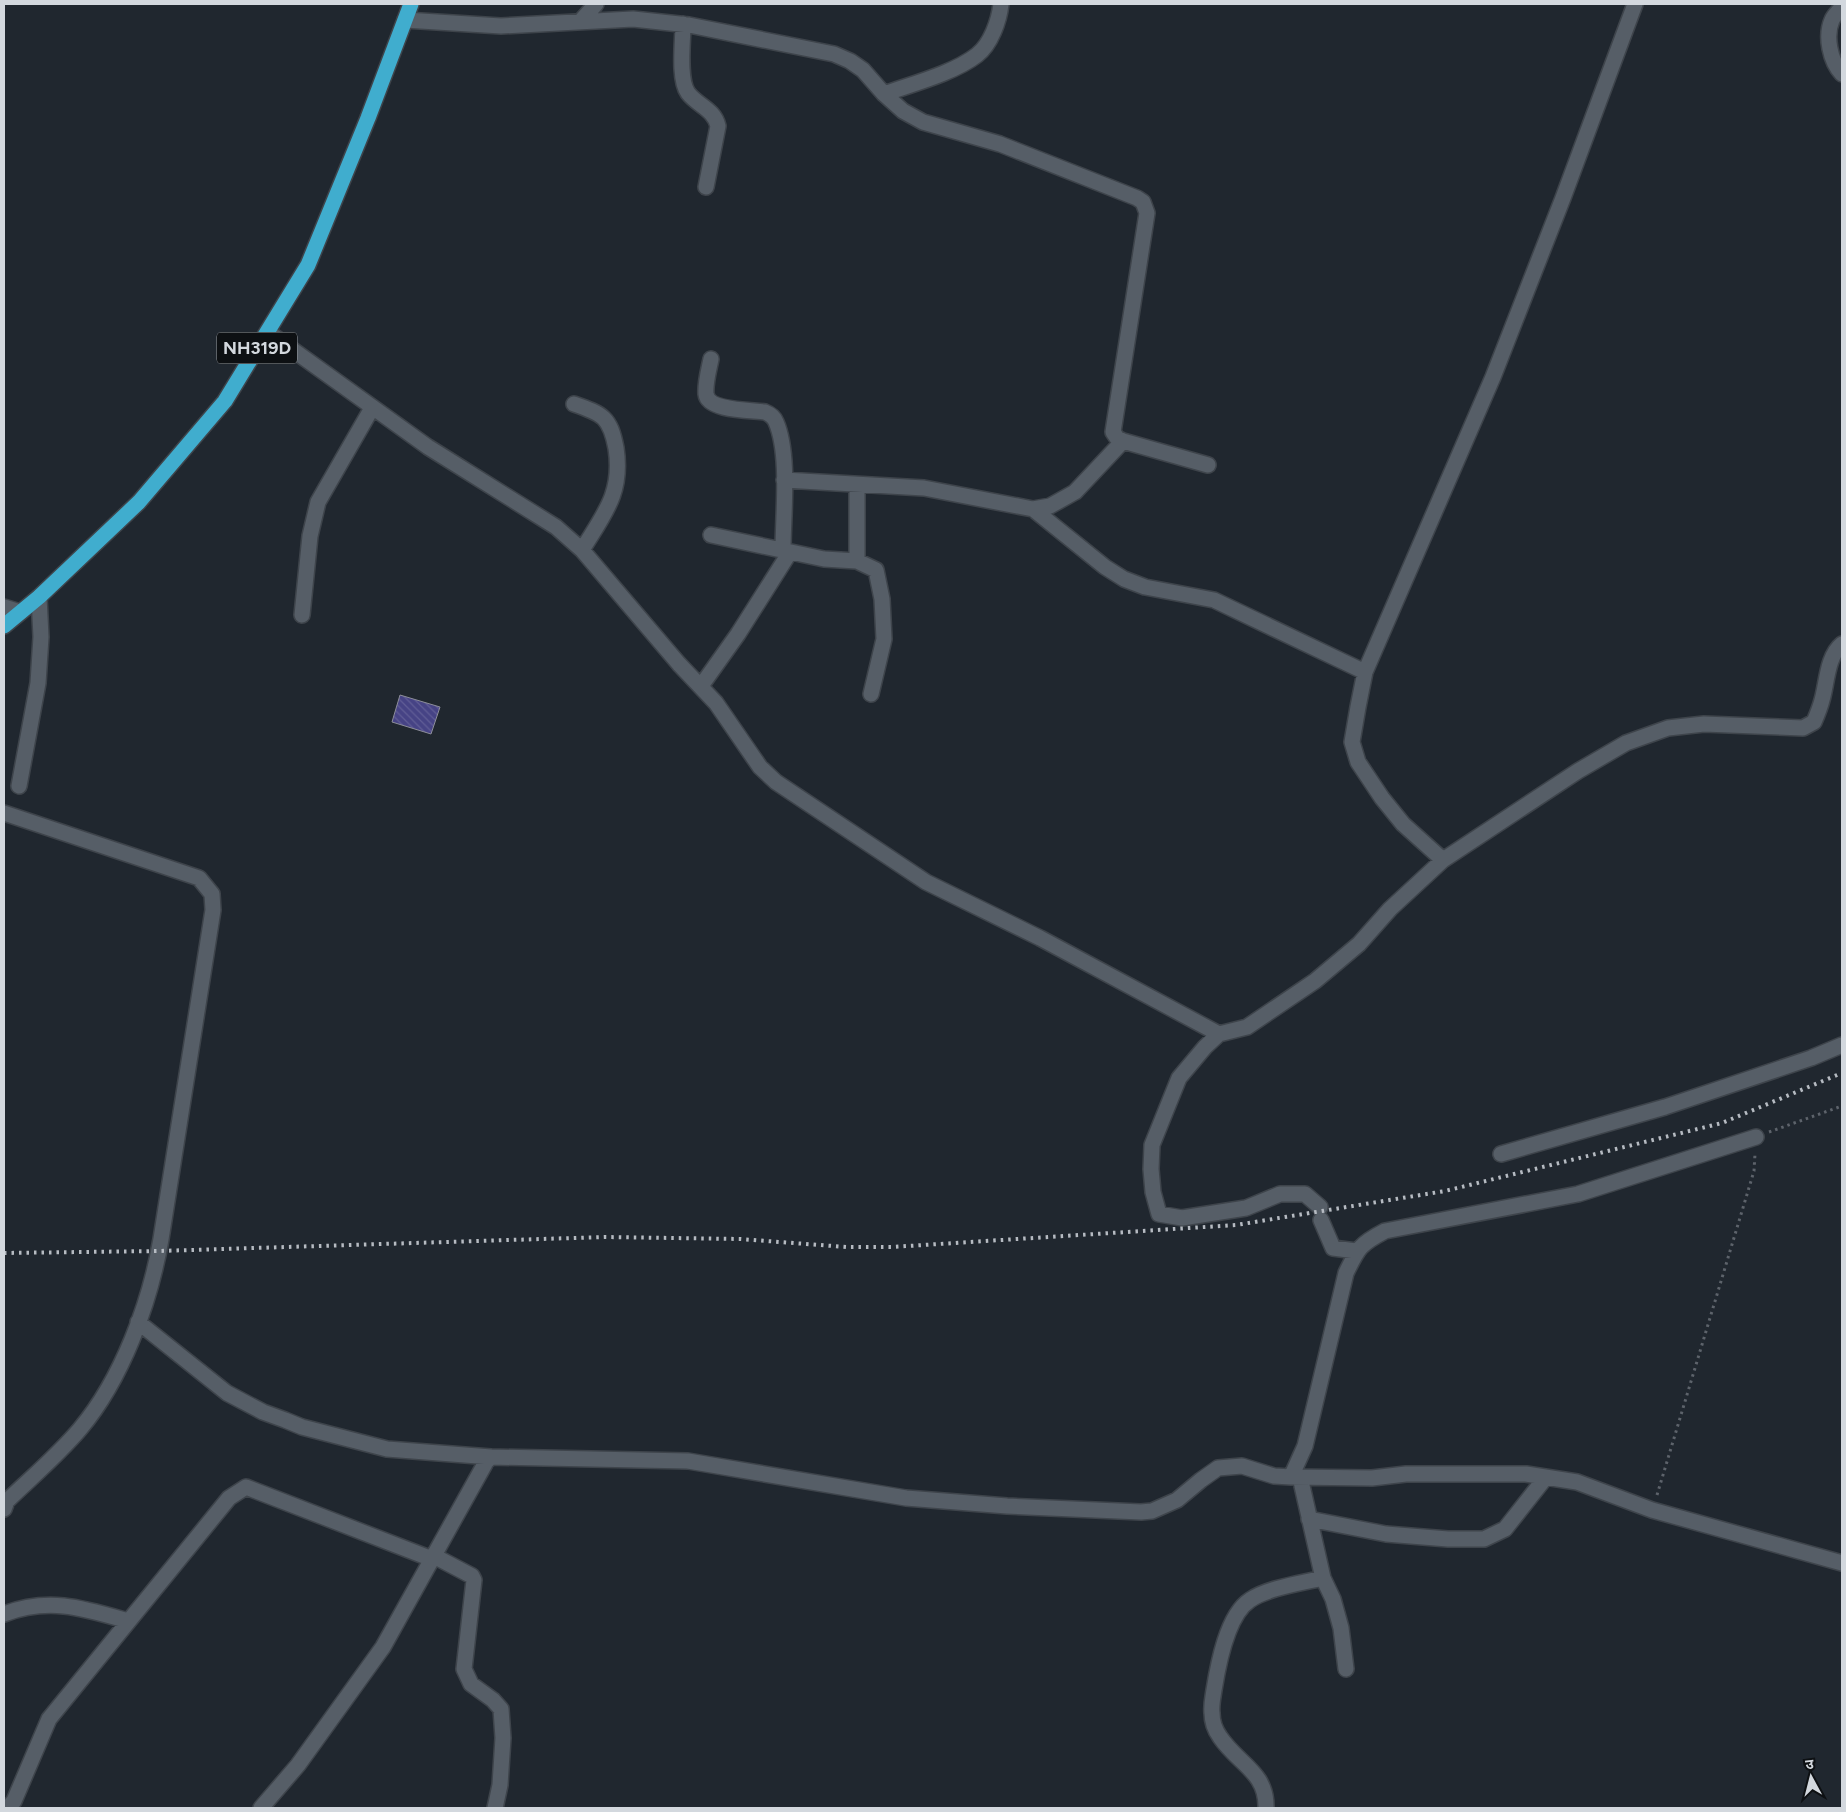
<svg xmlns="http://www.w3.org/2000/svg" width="1846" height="1812" font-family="Figtree,'Noto Sans Devanagari',sans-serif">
<defs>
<pattern id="building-back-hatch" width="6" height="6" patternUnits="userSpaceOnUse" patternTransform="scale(1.25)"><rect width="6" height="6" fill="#464385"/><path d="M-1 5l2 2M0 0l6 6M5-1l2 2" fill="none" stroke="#605d96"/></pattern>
</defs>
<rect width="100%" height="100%" fill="#20272f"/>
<path fill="url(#building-back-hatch)" stroke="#8c8d99" d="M 400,695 L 440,707 L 431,734 L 392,722 Z"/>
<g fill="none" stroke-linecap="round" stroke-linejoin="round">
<defs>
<path id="street" d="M 1842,7 C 1839,11 1834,15 1832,20 C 1825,36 1830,61 1842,74
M 405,20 L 501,26 L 633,19 L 689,25 L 834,54 L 850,61 L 863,70 L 884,94 L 903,111 L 923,122 L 1000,144 L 1137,198 L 1143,202 L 1147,213 L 1113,432 L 1117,438 L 1123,441 L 1208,465
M 580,22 L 596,4
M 683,24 C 683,41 678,79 688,93 C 698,106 714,109 718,126 L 706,187
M 884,94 C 912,84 954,73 977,55 C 991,44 999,21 1001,4
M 268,332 L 428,447 L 556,527 L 582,550 L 679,664 L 716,703 L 760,767 L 776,782 L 926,882 L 1040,938 L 1219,1034
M 711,359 C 709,369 705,383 706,394 C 708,411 751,410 765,412 C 770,414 774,417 776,422 C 790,454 783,515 783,550
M 574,404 C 603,414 610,417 616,448 C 623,493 604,514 582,550
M 784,480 L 924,488 L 1033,509 L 1050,506 L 1075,492 L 1123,441
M 1033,509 L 1105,567 L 1124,579 L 1145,587 L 1214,600 L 1365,672
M 711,535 L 824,559 L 857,561 L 857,485
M 857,561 L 876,570 L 882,599 L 884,639 L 871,694
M 4,607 L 20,612
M 302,615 L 310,536 L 318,502 L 372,408
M 701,686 L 738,634 L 790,552
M 19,786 L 38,683 L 41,637 L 39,597
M 4,813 L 199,878 L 212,894 L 213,910 L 161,1239 C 150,1303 122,1379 80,1429 C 59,1454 31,1478 7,1501 L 4,1509
M 1443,860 L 1403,824 L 1382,798 L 1358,762 L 1352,742 L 1358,707 L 1365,672 L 1493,377 L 1563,198 L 1635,4
M 1501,1154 L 1665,1107 L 1811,1058 L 1842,1045
M 1320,1207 L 1305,1194 L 1280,1194 L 1246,1208 L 1182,1218 L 1159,1214 L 1153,1192 L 1151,1169 L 1152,1145 L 1179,1078 L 1205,1047 L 1219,1034 L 1247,1027 L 1315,981 L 1359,944 L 1390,909 L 1443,860 L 1578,771 L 1626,743 L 1668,728 L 1704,724 L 1803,728 L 1814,722 C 1817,715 1820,708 1822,700 C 1827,683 1827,656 1842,644
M 1321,1220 L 1333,1248 L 1356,1251
M 138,1322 L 227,1393 L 263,1412 L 285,1420 L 302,1427 L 387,1449 L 491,1457
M 1291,1477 L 1372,1478 L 1406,1474 L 1526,1474 L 1577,1482 L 1652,1510 L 1842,1563
M 1300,1477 L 1323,1578 L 1333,1599 L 1341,1628 L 1346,1669
M 1309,1519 L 1386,1534 L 1448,1539 L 1484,1539 L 1505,1529 L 1546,1477
M 434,1556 L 472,1576 L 474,1580 L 464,1669 L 471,1684 L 493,1700 L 501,1709 L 503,1738 L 500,1785 L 495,1808
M 4,1614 C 49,1597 83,1608 128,1621
M 8,1808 L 14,1801 L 49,1719 L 229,1498 L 246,1487 L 432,1559
M 261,1808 L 298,1765 L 383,1647 L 486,1462 L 491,1457 L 688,1461 L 906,1498 L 1007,1506 L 1141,1512 L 1152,1511 L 1177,1500 L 1201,1480 L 1218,1468 L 1242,1466 L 1274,1476 L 1291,1477 L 1305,1446 L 1346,1273 C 1358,1248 1360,1244 1385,1231 L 1578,1194 L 1756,1137
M 1266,1808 C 1267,1772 1238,1764 1220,1737 C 1215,1730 1212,1722 1212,1713 C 1211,1705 1213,1697 1214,1690 C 1218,1665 1227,1615 1250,1600 C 1267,1588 1302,1583 1323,1578"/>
<path id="highway" d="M 4,626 L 39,597 L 139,502 L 225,401 L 308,265 L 368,118 L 411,4"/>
</defs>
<use href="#street" stroke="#3e444b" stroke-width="18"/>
<use href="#highway" stroke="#3e444b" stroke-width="18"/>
<path stroke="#5d636b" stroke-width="3" stroke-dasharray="2.5 4" stroke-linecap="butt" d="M 1769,1132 L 1842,1106
M 1657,1495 L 1754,1171 L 1755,1154"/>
<use href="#street" stroke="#565e67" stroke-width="15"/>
<use href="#highway" stroke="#40adce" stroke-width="15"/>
<path stroke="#b6bbc2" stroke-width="4" stroke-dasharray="2.5 5" stroke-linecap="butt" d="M 4,1253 L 159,1251 L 605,1237 L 740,1239 L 846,1247 L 892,1247 L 1236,1225 L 1445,1191 L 1722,1123 L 1842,1073"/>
</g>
<g text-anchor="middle" stroke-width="4" stroke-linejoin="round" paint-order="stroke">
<rect fill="#0d1013" stroke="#989ca1" stroke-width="1" x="217" y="332.5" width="80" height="31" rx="4"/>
<g font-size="18" font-weight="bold" fill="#d3d8de">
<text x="257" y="354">NH319D</text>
</g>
</g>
<rect width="1846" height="1812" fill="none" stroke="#d3d8de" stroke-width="10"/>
<g transform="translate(1811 1777) rotate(353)" stroke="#0d1013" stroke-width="4" paint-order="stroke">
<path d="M0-4L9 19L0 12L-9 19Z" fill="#d3d8de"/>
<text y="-8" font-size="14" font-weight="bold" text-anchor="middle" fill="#d3d8de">उ</text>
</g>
</svg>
